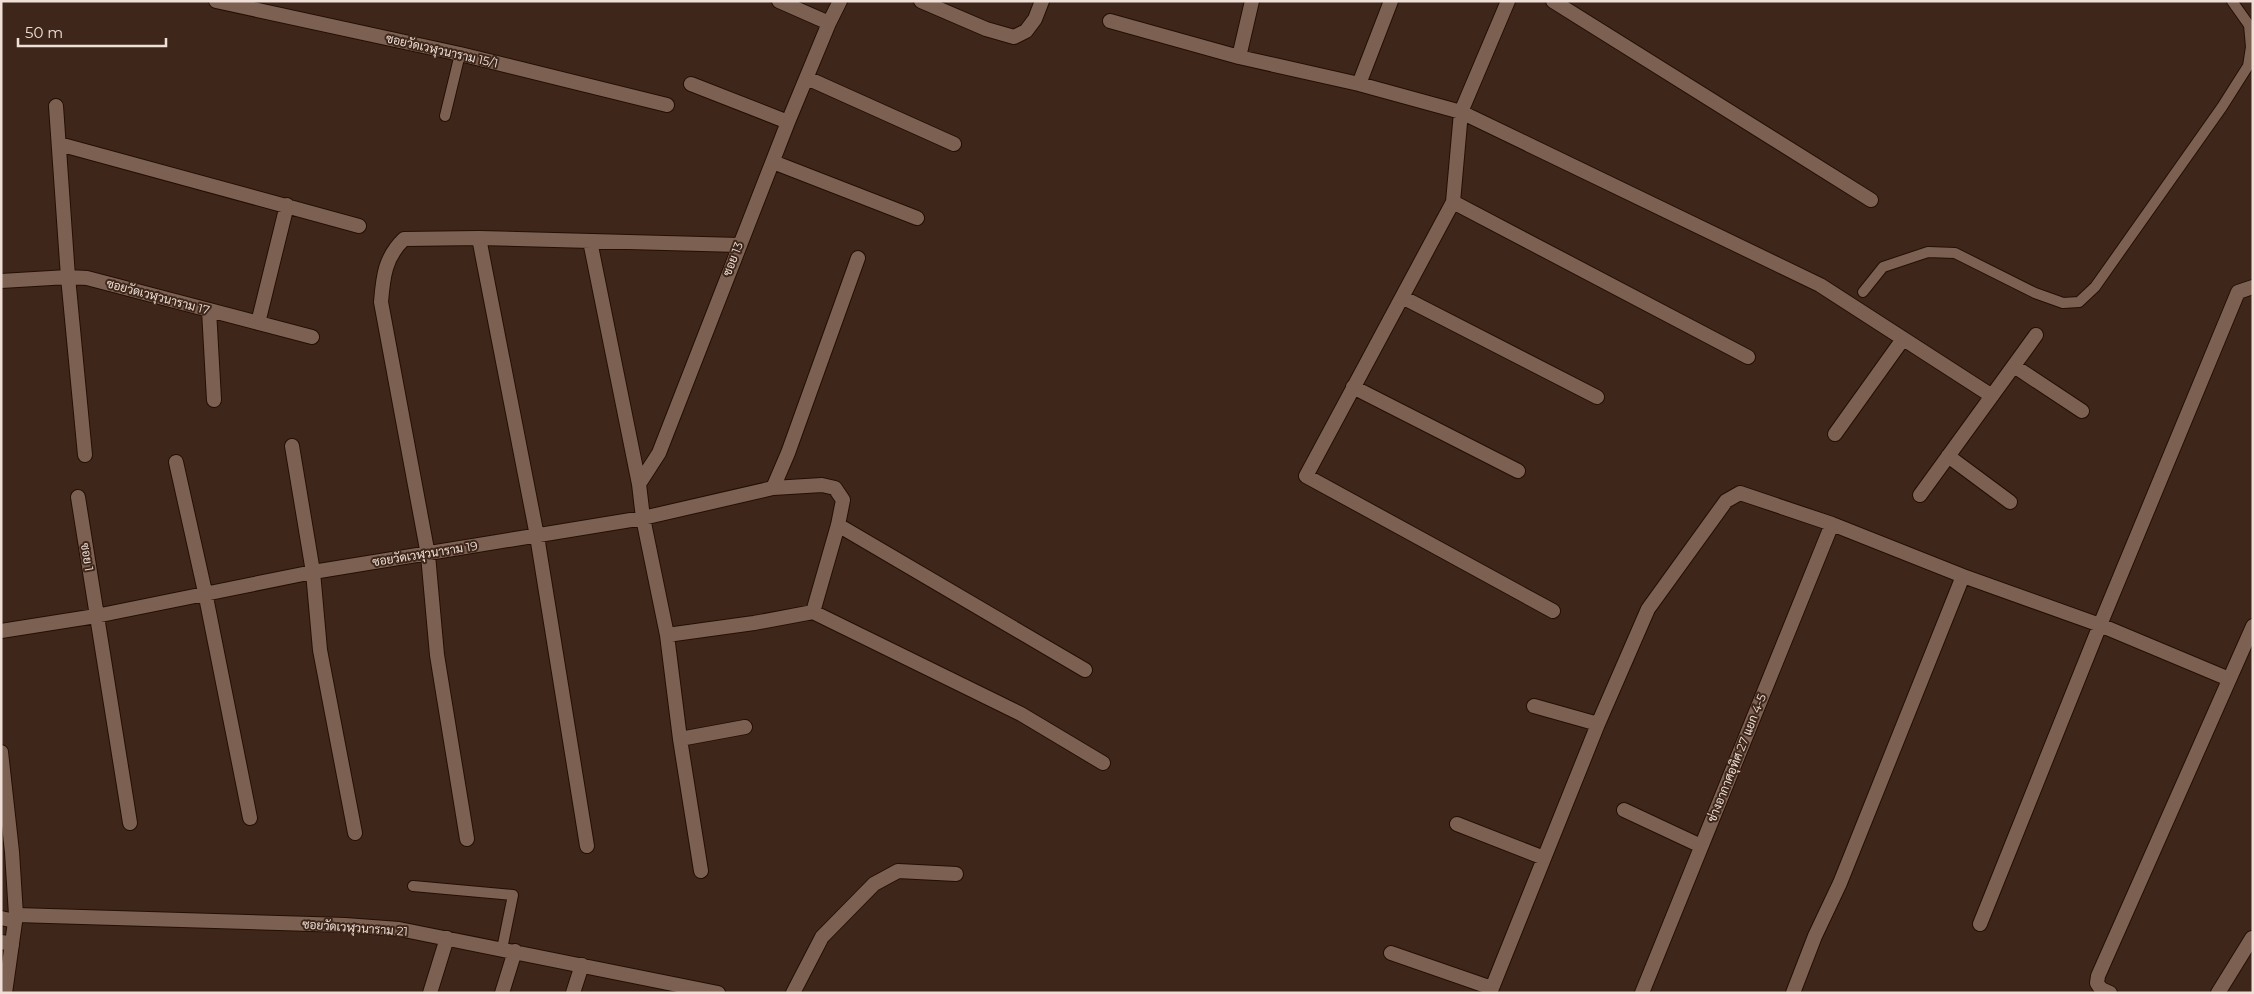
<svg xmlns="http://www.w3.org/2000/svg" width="2254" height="994" font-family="Montserrat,Sarabun,sans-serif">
<rect width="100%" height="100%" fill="#3e271a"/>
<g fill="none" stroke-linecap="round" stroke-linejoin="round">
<defs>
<path id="service" d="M 445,116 L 460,54
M 1863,292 L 1883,267 L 1928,252 L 1955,253 L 2035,293 L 2063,303 L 2079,302 L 2095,287 L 2222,107 L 2248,66 L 2251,47 L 2249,25 L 2232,1
M 413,886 L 513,895 L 502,949"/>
<path id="minor" d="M 216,1 L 460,54 L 667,105
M 779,1 L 829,23
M 921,1 L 986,29 L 1014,37 L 1026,31 L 1035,19 L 1042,1
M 1508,1 L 1461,112 L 1453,202 L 1748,357
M 1553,1 L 1871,200
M 1110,21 L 1239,57 L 1359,84 L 1461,112 L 1820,285 L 1992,396
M 1239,57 L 1252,1
M 807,78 L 954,144
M 691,84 L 788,122
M 1359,84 L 1391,1
M 56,106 L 68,277 L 85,455
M 59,144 L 359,226
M 773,162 L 917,218
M 1453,202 L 1306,476 L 1553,611
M 479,238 L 537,536 L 587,846
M 590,241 L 639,484
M 1,281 L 68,277 L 87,278 L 312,337
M 1402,297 L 1597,397
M 209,310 L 214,400
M 258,323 L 287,205
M 2014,366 L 2082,411
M 1353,387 L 1518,471
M 1835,434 L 1903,339
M 292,446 L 313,572 L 320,650 L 355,833
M 1948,456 L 2010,502
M 176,462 L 205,592 L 250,818
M 773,488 L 788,453 L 858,258
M 1920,495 L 2036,335
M 78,497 L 130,823
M 838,525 L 1085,670
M 1,631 L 96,616 L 313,572 L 643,518 L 773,488 L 822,485 L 835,488 L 843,500 L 838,525 L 813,612
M 667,635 L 754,623 L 813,612 L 1021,714 L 1103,763
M 1534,706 L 1598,724
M 680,739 L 745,727
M 1624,810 L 1701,846
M 1457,824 L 1544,858
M 467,839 L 437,655 L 428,555 L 381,302 C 383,277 385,257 404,239 L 479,238 L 739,245
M 701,871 L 680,739 L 667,635 L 643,518 L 639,484 L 659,453 L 788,122 L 829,23 L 840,1
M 16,915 L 345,925 L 399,929 L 718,993
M 1,918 L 15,921
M 1980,924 L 2100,625 L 2238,292 L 2253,287
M 1,942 L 12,944
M 1391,953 L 1492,988
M 430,993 L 447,938
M 502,993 L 515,951
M 573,993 L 582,965
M 793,993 L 822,937 L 874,884 L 898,871 L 956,874
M 1490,993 L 1598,724 L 1648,609 L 1726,501 L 1740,493 L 1832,524 L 1963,576 L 2100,625 L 2229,679
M 1642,993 L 1832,524
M 1793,993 L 1815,936 L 1840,883 L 1963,576
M 2110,993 L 2101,989 L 2097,983 L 2098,976 L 2253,626
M 2218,993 L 2252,938"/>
<path id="tertiary" d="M 1,752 L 12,852 L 16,915 L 5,993"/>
</defs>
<use href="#service" stroke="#240f04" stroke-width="12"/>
<use href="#minor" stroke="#240f04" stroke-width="16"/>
<use href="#tertiary" stroke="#240f04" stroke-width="16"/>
<use href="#service" stroke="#7c6153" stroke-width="10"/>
<use href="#minor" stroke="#7c6153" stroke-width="14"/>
<use href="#tertiary" stroke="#7c6153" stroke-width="14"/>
</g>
<g text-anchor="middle" stroke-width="4" stroke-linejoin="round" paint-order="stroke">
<g font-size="12" fill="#efdfd7" stroke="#3e271a">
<text transform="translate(442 51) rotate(13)" y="4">ซอยวัดเวฬุวนาราม 15/1</text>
<text transform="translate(733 259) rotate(-69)" y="4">ซอย 13</text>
<text transform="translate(158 297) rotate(15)" y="4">ซอยวัดเวฬุวนาราม 17</text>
<text transform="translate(425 554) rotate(-9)" y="4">ซอยวัดเวฬุวนาราม 19</text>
<text transform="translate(87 557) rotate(81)" y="4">ซอย 1</text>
<text transform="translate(1737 758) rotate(-68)" y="4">ช่างอากาศอุทิศ 27 แยก 4-5</text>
<text transform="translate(355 928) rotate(4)" y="4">ซอยวัดเวฬุวนาราม 21</text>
</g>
</g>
<rect width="2254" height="994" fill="none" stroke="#efdfd7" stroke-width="5"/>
<path d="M18 38v8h148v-8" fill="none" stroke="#efdfd7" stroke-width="2.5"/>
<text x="25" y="38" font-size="15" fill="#efdfd7" stroke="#3e271a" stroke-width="4" paint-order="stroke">50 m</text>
</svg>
